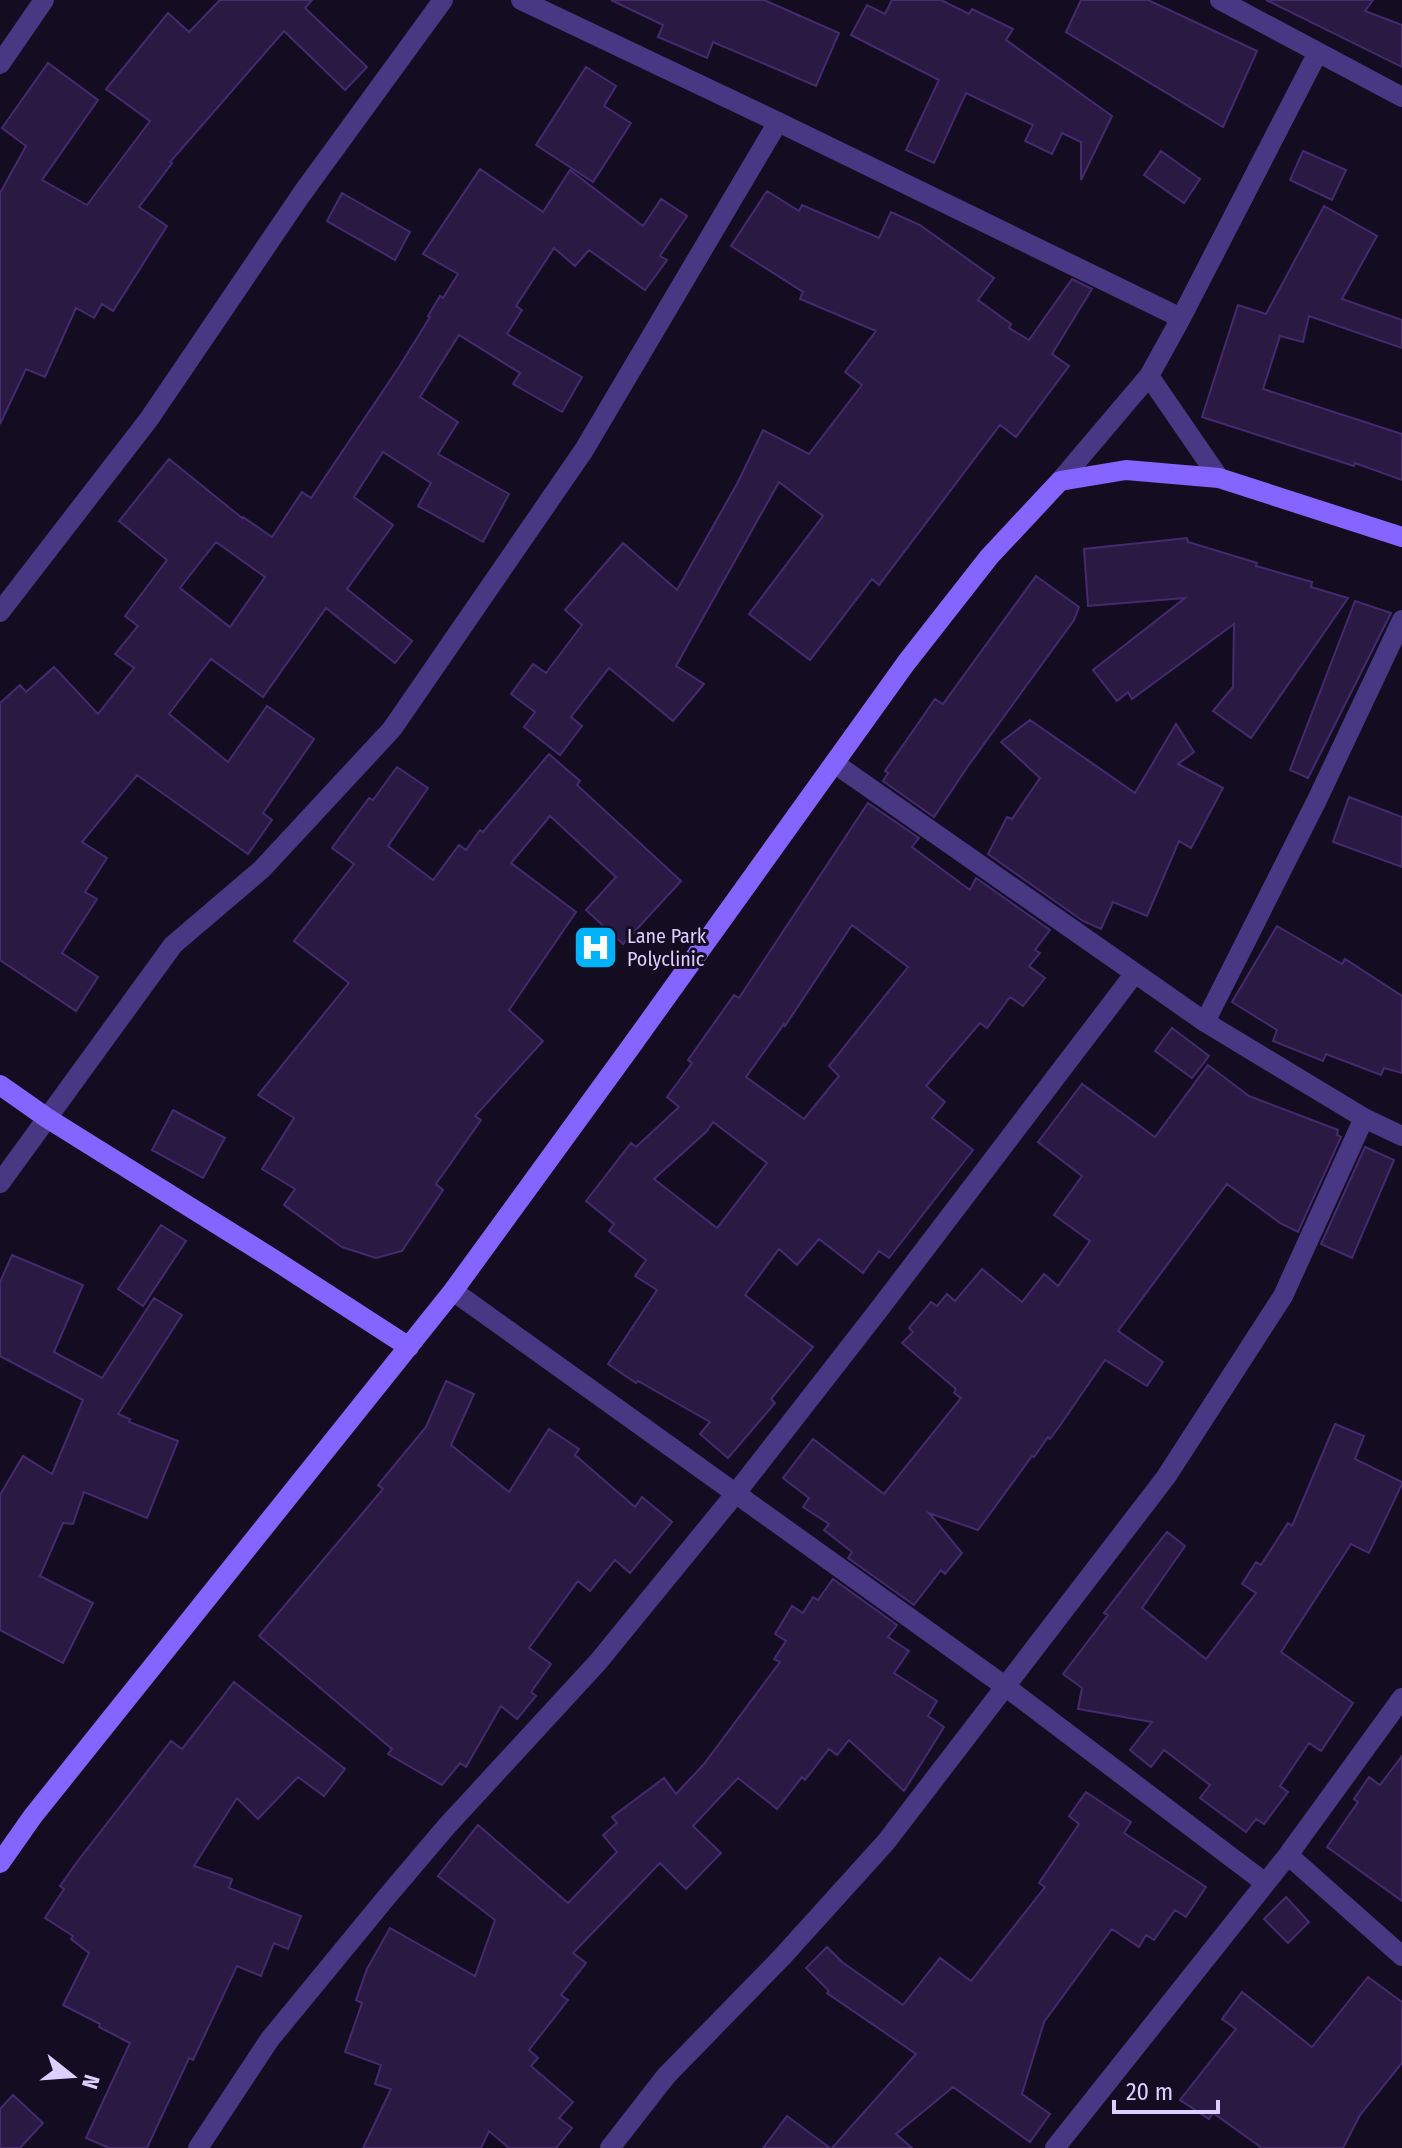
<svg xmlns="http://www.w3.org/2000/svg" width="1402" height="2148" font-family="'Fira Sans Condensed',sans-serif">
<rect width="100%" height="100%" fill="#140d22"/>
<path fill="#291943" stroke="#452a6f" stroke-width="2" fill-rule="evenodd" d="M 220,0 L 312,0 L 305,8 L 367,67 L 345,90 L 284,31 L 170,162 L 172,163 L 139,207 L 167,226 L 113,311 L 102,304 L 94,318 L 76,308 L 45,377 L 26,369 L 0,424 L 0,193 L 26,146 L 2,128 L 48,63 L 98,100 L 42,180 L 87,205 L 150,121 L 106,89 L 168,13 L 189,32 Z
M 611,0 L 764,0 L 839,33 L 816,86 L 713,42 L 707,58 L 658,37 L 663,25 Z
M 892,0 L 941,0 L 969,14 L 972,9 L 1013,29 L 1006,40 L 1112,116 L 1081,180 L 1081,142 L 1062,133 L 1052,154 L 1025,141 L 1033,125 L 966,93 L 934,163 L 906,150 L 939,80 L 851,35 L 867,5 L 885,14 Z
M 1081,0 L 1148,0 L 1257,51 L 1223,127 L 1066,32 Z
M 1266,0 L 1373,0 L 1365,11 L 1402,25 L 1402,67 Z
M 586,67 L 616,86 L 604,106 L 631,123 L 593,182 L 536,145 Z
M 1161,151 L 1200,179 L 1184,203 L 1144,175 Z
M 1303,151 L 1346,170 L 1332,200 L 1290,180 Z
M 480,169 L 543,212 L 570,170 L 643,226 L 661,199 L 687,216 L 660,256 L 667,260 L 645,290 L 589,250 L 575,266 L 554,248 L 516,306 L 522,310 L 507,334 L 582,377 L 562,412 L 513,384 L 520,373 L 459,335 L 420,397 L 458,422 L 438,454 L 509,494 L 483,542 L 418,506 L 431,483 L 383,452 L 354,497 L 393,525 L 347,589 L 412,641 L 395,663 L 326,608 L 263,697 L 211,659 L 169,714 L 228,762 L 267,706 L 314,739 L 263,813 L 272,820 L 248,854 L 137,775 L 82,842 L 107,858 L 85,892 L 97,899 L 62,953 L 98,977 L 76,1011 L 0,960 L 0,703 L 20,685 L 26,692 L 54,667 L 98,714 L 134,668 L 115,654 L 138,626 L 125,616 L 167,560 L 119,521 L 169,459 L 242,518 L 243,517 L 272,537 L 302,492 L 311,498 L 399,367 L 430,317 L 428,316 L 440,296 L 443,298 L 458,274 L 423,254 ZM 216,542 L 265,577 L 230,627 L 180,588 Z
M 767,191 L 799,211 L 802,205 L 879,238 L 891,212 L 920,225 L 994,278 L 978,300 L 1011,324 L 1009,328 L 1029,340 L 1072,279 L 1092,289 L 1052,354 L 1069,366 L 1016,437 L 1000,425 L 879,585 L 872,579 L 810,660 L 749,614 L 823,516 L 779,482 L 676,666 L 704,684 L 673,721 L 609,668 L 571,717 L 582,726 L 560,755 L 524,727 L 535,712 L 511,694 L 533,664 L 546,673 L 582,625 L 565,610 L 623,543 L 677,590 L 738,482 L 763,430 L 809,454 L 862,385 L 845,372 L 876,331 L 800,299 L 803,292 L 731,246 Z
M 342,193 L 410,232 L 395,260 L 327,221 Z
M 1324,206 L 1377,236 L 1342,299 L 1402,320 L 1402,348 L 1309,316 L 1303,342 L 1280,336 L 1263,389 L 1402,434 L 1402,480 L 1355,463 L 1354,466 L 1202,417 L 1238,305 L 1266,314 Z
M 1187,538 L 1188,542 L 1257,563 L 1256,566 L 1312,582 L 1311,587 L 1348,598 L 1251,738 L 1213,711 L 1233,687 L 1234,624 L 1132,699 L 1128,692 L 1117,701 L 1093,670 L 1185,598 L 1088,606 L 1084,549 Z
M 1036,576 L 1079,607 L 1074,620 L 968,766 L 934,817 L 883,781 L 888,773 L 885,771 L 935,699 L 943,704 Z
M 1355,601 L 1391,613 L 1308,778 L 1290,770 Z
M 1030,720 L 1135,793 L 1176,724 L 1194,752 L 1178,764 L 1223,788 L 1191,848 L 1179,841 L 1147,916 L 1113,902 L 1101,929 L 1083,921 L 988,854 L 1007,817 L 1012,819 L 1040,778 L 1001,742 Z
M 549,754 L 580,781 L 577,785 L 681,881 L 623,944 L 586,910 L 616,877 L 550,816 L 511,863 L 576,912 L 509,1010 L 543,1041 L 475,1116 L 481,1120 L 436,1184 L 443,1190 L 402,1251 L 376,1258 L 342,1247 L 284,1205 L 295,1189 L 262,1169 L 294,1118 L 258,1095 L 349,983 L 294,941 L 354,864 L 332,848 L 369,798 L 373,800 L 397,767 L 428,788 L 388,846 L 433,880 L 459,845 L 466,850 L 480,830 L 483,832 Z
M 1349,797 L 1402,817 L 1402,867 L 1333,842 Z
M 868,803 L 919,838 L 912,847 L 970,890 L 976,878 L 1050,930 L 1035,950 L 1040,953 L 1029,966 L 1045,978 L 1023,1006 L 1010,997 L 987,1028 L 980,1023 L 926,1086 L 945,1102 L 932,1118 L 973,1150 L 889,1258 L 879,1251 L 863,1273 L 819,1239 L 797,1265 L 779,1249 L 745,1295 L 813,1347 L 771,1399 L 775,1403 L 728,1458 L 700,1434 L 710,1422 L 638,1381 L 636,1383 L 608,1364 L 657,1290 L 635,1276 L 646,1260 L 609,1231 L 614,1224 L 586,1201 L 631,1143 L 636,1147 L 679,1107 L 667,1097 L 692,1063 L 688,1060 L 734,995 L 739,998 ZM 852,925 L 908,967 L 829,1066 L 839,1076 L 804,1119 L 746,1077 L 784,1024 L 785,1026 ZM 713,1122 L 767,1163 L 717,1228 L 654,1179 L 707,1131 Z
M 1277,926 L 1342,964 L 1345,959 L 1402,996 L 1402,1073 L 1384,1068 L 1381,1075 L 1326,1054 L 1323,1061 L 1273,1041 L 1277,1030 L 1232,1002 Z
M 1172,1028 L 1209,1056 L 1192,1078 L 1155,1051 Z
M 1208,1065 L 1249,1096 L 1338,1130 L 1337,1135 L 1341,1137 L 1298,1232 L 1280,1223 L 1227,1184 L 1118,1331 L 1163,1362 L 1147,1386 L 1105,1360 L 1061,1424 L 1050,1439 L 1048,1437 L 1034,1457 L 1032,1456 L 978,1530 L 929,1513 L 962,1553 L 945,1574 L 941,1570 L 914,1605 L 848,1558 L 852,1552 L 824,1530 L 829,1524 L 803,1507 L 809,1498 L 783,1478 L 813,1439 L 884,1494 L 961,1398 L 954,1393 L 956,1389 L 902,1343 L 913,1332 L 909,1328 L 931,1302 L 937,1306 L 947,1294 L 955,1301 L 982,1269 L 1022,1302 L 1044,1274 L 1058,1286 L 1090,1241 L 1054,1215 L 1082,1176 L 1038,1142 L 1082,1084 L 1155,1137 Z
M 173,1110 L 225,1138 L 203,1178 L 152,1150 Z
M 1365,1147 L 1394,1160 L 1352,1258 L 1321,1244 Z
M 161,1225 L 186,1241 L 143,1306 L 118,1289 Z
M 12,1255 L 83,1285 L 54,1352 L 102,1378 L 154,1298 L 182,1315 L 118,1414 L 130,1419 L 129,1422 L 178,1441 L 147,1518 L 84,1492 L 73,1524 L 63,1523 L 40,1576 L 93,1603 L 63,1663 L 0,1630 L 0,1495 L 23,1456 L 52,1474 L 83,1400 L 0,1356 L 0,1282 Z
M 446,1381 L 474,1394 L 451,1445 L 509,1492 L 549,1429 L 579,1449 L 575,1455 L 635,1507 L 642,1497 L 672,1522 L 630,1573 L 615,1560 L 590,1591 L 578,1581 L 529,1648 L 551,1664 L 531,1692 L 536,1696 L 517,1719 L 501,1706 L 466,1767 L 460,1763 L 442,1785 L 388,1754 L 392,1749 L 259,1636 L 383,1489 L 378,1485 L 426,1427 Z
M 1335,1424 L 1364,1436 L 1355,1459 L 1402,1482 L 1402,1484 L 1369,1553 L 1351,1544 L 1281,1652 L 1353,1703 L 1321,1751 L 1309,1743 L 1280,1786 L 1288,1792 L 1264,1824 L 1256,1819 L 1246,1832 L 1200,1798 L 1210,1785 L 1164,1750 L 1151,1767 L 1130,1750 L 1152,1722 L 1078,1709 L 1082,1688 L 1063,1674 L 1108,1615 L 1104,1613 L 1167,1532 L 1185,1546 L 1142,1608 L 1206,1659 L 1256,1593 L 1242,1584 L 1256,1562 L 1261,1565 L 1288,1523 L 1292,1526 Z
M 833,1579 L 897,1625 L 888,1637 L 909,1651 L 894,1673 L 937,1701 L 928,1716 L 944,1727 L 904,1791 L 849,1740 L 837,1755 L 829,1749 L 805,1780 L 802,1777 L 777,1809 L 738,1778 L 693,1826 L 721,1853 L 686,1889 L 660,1863 L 573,1953 L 586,1963 L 561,1995 L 568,2000 L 529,2050 L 538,2058 L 531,2066 L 573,2102 L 559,2118 L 572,2128 L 556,2148 L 509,2148 L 489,2131 L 481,2148 L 363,2148 L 391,2089 L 375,2084 L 381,2065 L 345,2052 L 362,2003 L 356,2000 L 367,1969 L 390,1928 L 475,1976 L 495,1920 L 438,1876 L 478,1825 L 568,1903 L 617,1852 L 603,1835 L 617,1823 L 612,1817 L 664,1778 L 676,1794 L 704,1764 L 780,1662 L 774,1659 L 786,1641 L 775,1634 L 792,1606 L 803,1613 L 813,1597 L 818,1600 Z
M 234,1682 L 345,1769 L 324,1796 L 298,1777 L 258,1819 L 237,1798 L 194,1866 L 232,1879 L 229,1888 L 301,1916 L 288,1949 L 274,1943 L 261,1976 L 237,1966 L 193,2060 L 189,2058 L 147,2148 L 109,2148 L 86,2138 L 130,2043 L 99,2027 L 100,2024 L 63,2005 L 89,1953 L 71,1939 L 73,1936 L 45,1918 L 64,1889 L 60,1886 L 77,1862 L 171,1741 L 182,1749 Z
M 1402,1756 L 1402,1901 L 1327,1847 L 1358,1802 L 1354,1799 L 1369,1777 L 1380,1785 Z
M 1086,1792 L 1131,1822 L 1124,1833 L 1206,1887 L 1186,1917 L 1175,1910 L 1154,1940 L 1146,1935 L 1139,1947 L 1112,1929 L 1044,2022 L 1022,2094 L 1050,2114 L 1030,2142 L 953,2087 L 896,2134 L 912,2148 L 832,2148 L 916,2054 L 827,1993 L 829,1991 L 806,1968 L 827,1947 L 842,1962 L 903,2005 L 940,1958 L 971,1981 L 1045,1887 L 1039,1883 L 1079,1824 L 1069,1816 Z
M 1286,1897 L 1309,1922 L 1288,1943 L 1264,1919 Z
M 1368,1977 L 1402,2002 L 1402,2063 L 1360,2115 L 1343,2148 L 1262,2148 L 1213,2113 L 1209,2119 L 1180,2100 L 1236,2029 L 1222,2019 L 1242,1992 L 1312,2047 Z
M 13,2095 L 43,2123 L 20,2148 L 0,2148 L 0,2109 Z
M 787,2116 L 830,2148 L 763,2148 Z"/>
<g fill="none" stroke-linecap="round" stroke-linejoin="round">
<path stroke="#483782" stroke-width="20" d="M 521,0 L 778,122 L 1181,318
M 1220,0 L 1402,97
M 0,64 L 44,0
M 1149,376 L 1219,478
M 1060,481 L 1149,376 L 1181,318 L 1317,54
M 0,612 L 149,419 L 301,195 L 443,0
M 834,763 L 1205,1022 L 1364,1118 L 1402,1136
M 1205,1022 L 1317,800 L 1402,620
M 0,1183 L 173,945 L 262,869 L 392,729 L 584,450 L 778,122
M 453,1291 L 1006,1687 L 1264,1882
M 1288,1855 L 1402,1956
M 198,2148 L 270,2039 L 385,1899 L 446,1827 L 598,1662 L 736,1493 L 877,1312 L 1135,973
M 610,2148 L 666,2076 L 782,1957 L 886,1842 L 1166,1477 L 1283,1296 L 1364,1118
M 1055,2148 L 1288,1855 L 1402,1698"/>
<path stroke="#8565ff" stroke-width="20" d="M 0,1085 L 47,1118 L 273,1259 L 409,1347
M 0,1863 L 33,1816 L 453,1291 L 632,1045 L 906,663 L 989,557 L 1060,481 L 1126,470 L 1219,478 L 1402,537"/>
</g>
<defs>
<symbol id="hospital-square" viewBox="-11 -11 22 22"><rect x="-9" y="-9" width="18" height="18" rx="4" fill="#00b2f9" stroke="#140d22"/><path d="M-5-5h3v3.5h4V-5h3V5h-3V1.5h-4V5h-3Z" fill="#fff"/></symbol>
</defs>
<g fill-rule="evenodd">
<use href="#hospital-square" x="570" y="922" width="51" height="51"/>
</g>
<g text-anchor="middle" stroke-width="6" stroke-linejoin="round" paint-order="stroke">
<g font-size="20" fill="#dcceff" stroke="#140d22" text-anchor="start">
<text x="627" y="943">Lane Park<tspan x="627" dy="23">Polyclinic</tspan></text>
</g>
</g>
<g transform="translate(72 2076) rotate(107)" stroke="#140d22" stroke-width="6" paint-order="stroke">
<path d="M0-6L14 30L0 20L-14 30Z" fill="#dcceff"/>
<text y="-12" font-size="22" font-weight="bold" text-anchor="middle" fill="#dcceff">N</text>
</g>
<path d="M1114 2100v12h104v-12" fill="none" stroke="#dcceff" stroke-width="4"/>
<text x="1126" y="2100" font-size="24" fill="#dcceff" stroke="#140d22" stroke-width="6" paint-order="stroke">20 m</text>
</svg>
